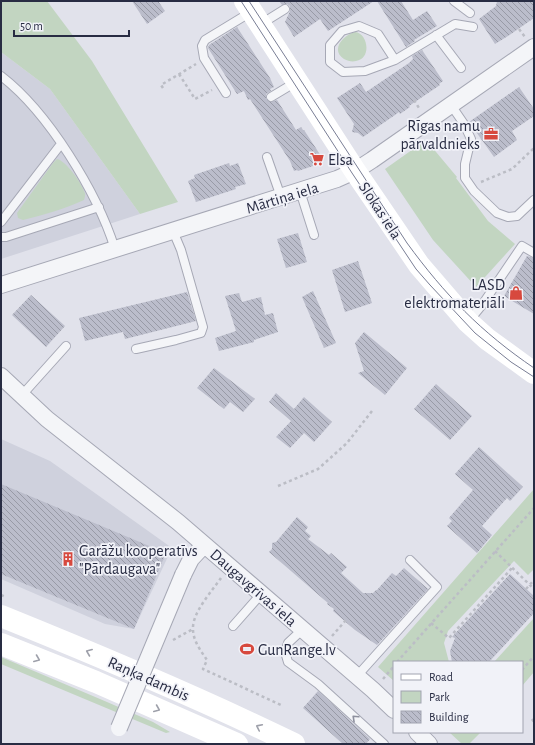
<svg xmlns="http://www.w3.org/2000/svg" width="535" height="745" font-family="'Alegreya Sans',sans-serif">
<defs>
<pattern id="building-back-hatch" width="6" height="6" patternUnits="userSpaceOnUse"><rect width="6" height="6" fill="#bbbdcb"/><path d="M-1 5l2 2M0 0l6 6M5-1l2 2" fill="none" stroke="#989aa6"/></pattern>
</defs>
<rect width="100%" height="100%" fill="#e1e2eb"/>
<path fill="#cfd1dd" d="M 1,52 L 50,89 L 140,214 L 1,259 Z
M 1,439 L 50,461 L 172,548 L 134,629 L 105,624 L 1,579 Z"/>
<path fill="#c2d5c1" d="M 1,1 L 47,1 L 92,61 L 178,202 L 140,214 L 50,89 L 1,52 Z
M 355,32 C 368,33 372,59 356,61 C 352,62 348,61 344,59 C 330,50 343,35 355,32 Z
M 426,140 L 457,177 L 456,178 L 488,221 L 515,244 L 476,287 L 433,240 L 385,169 Z
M 57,159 C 66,161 81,182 84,191 C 86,194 85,197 84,200 C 64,209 44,215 23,220 L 18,218 L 17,213 L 53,163 Z
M 534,489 L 534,569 L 528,575 L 514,561 L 448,631 L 444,643 L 449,662 L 394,662 L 394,681 L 378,667 Z
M 534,618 L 534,672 L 522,686 L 522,662 L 494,662 Z
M 1,657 L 107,702 L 153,722 L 170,732 L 166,733 L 1,664 Z
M 449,732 L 481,732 L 469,744 L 462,744 Z"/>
<path fill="url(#building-back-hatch)" d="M 132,1 L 158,1 L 165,11 L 147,24 Z
M 279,1 L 374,1 L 328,31 L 320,19 L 294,37 L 285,22 L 290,11 L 290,6 L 287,4 L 282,5 Z
M 377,1 L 401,1 L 413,20 L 427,11 L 437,26 L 414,40 L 415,41 L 406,47 Z
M 497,1 L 534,1 L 534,18 L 511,34 L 495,44 L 479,19 L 496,6 Z
M 237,27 L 270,78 L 274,87 L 270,89 L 271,91 L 266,94 L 266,99 L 271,102 L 277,100 L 296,130 L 301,127 L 303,130 L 304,130 L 321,156 L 319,164 L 298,171 L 297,170 L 294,171 L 290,161 L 250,99 L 248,100 L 244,91 L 237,94 L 208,48 L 209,45 Z
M 422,50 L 443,81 L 439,84 L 440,85 L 409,106 L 410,107 L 400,114 L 399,112 L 395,115 L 363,137 L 358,133 L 352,132 L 354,124 L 337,98 L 360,83 L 366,92 L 409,63 L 413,59 L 412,56 Z
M 519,87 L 534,109 L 534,116 L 512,131 L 517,140 L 494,157 L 469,122 Z
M 229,163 L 230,166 L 238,163 L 246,184 L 235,187 L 236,189 L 196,202 L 188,181 L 195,178 L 194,175 Z
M 298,233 L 307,262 L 286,268 L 277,239 Z
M 527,256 L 534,258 L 534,314 L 504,296 Z
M 358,261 L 372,303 L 345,312 L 332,270 Z
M 313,291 L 336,343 L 324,348 L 302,297 Z
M 187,292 L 196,321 L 125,339 L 123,332 L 85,341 L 79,318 Z
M 239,293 L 242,302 L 261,297 L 265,315 L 273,313 L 278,332 L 254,340 L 254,342 L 219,351 L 215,338 L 236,331 L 225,296 Z
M 31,295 L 65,326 L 46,347 L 12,315 Z
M 364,332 L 407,368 L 385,395 L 358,373 L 364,371 L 355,343 Z
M 214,368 L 255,399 L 243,412 L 230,402 L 224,409 L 197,388 Z
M 436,384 L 472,416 L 450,440 L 414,409 Z
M 276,393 L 294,409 L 304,397 L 332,422 L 314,442 L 304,433 L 290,448 L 276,437 L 291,421 L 269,402 Z
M 479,447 L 523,487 L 510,501 L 507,498 L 482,526 L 492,535 L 477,553 L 447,526 L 452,521 L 449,518 L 473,490 L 455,474 Z
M 1,484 L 166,553 L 134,629 L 1,574 Z
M 297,517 L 308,527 L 305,531 L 311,536 L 308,539 L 329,555 L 331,553 L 347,567 L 341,573 L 363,593 L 373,593 L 376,590 L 377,590 L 392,573 L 396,576 L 404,568 L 428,589 L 377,645 L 355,630 L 333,611 L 334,609 L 327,604 L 328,603 L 269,552 L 272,549 L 272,543 L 276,542 Z
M 510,574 L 534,596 L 534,613 L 489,662 L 452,662 L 450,651 L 455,638 L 452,637 Z
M 318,691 L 370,739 L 366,744 L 343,744 L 303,708 Z"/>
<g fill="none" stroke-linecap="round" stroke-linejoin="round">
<defs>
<path id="service" d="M 454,1 L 470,13
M 261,24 L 285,9
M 436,35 L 461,68
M 395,60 L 378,34 L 359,26 L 342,31 L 330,45 L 330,62 L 343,72 L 365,71 L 395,60 L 455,24 L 473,27
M 1,76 C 48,112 97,192 115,249
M 226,93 L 204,58 L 202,46 L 205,40 L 251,12
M 271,97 L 296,82
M 451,105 L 464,124 L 471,139 L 465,164 L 465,178 L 474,191 L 497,213 L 508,217 L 517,216 L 534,200
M 267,157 L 281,197
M 300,191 L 314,235
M 1,222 L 61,144
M 1,237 L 6,237 L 99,207
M 469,321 L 482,305 L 522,246 L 534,253
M 136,349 L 176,340 L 201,333 L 203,327 L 181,250 L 173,231
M 22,395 L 66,346
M 233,626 L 262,593
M 303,629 L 288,643 L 285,652 L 288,662 L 318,684 L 384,744
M 357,676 L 437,587 L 410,560"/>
<path id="minor" d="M 1,285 L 337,179 L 355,171 L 372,160 L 534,47
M 1,376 L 47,419 L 178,522 L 373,690 L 394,710
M 183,575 L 191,559 L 204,545
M 417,732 L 429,744"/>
</defs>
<use href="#service" stroke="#a6a8b5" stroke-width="10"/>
<use href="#minor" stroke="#a6a8b5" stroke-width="18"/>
<path stroke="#bbbdc5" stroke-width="2.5" stroke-dasharray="3 3" stroke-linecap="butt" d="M 519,29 L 525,37
M 179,74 L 195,99 L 212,90
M 163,88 L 161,85 L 196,64
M 414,100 L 419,108
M 481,182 L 512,169 L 534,148
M 278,486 L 318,469 L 347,443 L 372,411
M 495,551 L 534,589
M 221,578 C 212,591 192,613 193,629 C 193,641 201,651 207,660 L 203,669 L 281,705
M 526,589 L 534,580
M 1,595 L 6,597
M 431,623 L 449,638 L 512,568
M 332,636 L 346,620
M 173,640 L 193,629
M 397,662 L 534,508
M 522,670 L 534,656
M 383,679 L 394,666
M 532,719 L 534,722"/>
<use href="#service" stroke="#f4f5f8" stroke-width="8"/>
<use href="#minor" stroke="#f4f5f8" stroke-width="16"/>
<path stroke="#fff" stroke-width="22" d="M 245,1 L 355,171 L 419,265 L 468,322 L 487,339 L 534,373
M 1,616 C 100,656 198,697 294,744
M 1,644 L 96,682 L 237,744"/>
<path stroke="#797e95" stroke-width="1" d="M 241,1 L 352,173 L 416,269 L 430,285 L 475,333 L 511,362 L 534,377
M 249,1 L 407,243 C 445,295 481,332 534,368"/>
<defs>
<path id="minor-bridge" d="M 119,728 L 183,575"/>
</defs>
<use href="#minor-bridge" stroke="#a6a8b5" stroke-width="18" stroke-linecap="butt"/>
<use href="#minor-bridge" stroke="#f4f5f8" stroke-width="16"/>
</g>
<defs><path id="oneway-chevron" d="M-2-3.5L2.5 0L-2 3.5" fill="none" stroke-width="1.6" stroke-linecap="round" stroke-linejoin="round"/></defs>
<g stroke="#9ea0aa">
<use href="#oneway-chevron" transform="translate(89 652) rotate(-158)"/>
<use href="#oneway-chevron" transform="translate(37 659) rotate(22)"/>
<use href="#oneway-chevron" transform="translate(157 709) rotate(23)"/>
<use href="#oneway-chevron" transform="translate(259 727) rotate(-154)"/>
</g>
<use stroke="#8e909e" href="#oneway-chevron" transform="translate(355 718) rotate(-137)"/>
<defs>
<symbol id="office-bare" viewBox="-9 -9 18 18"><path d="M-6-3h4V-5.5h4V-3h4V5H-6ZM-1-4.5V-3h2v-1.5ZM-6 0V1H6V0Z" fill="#d7493e" stroke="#f1f2f8" stroke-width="2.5" paint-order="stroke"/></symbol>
<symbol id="supermarket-bare" viewBox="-9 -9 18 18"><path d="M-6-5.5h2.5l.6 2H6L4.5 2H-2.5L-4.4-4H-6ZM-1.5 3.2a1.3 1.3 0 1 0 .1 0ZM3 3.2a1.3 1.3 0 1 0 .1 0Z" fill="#d7493e" stroke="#f1f2f8" stroke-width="2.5" paint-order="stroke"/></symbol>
<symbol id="shop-bare" viewBox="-9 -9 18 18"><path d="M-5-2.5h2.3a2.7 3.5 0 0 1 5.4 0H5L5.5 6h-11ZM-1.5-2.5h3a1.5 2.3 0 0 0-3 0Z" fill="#d7493e" stroke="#f1f2f8" stroke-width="2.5" paint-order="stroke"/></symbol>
<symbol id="building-bare" viewBox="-9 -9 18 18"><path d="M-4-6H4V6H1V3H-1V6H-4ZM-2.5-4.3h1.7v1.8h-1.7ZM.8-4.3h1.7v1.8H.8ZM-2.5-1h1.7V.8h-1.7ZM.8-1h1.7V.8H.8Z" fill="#d7493e" stroke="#f1f2f8" stroke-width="2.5" paint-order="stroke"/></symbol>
<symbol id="stadium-bare" viewBox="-9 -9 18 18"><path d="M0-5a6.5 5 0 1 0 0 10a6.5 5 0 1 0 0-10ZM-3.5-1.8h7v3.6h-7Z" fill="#d7493e" stroke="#f1f2f8" stroke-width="2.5" paint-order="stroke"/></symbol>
</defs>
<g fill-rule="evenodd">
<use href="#office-bare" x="481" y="124" width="20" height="20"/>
<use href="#supermarket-bare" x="307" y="149" width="20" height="20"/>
<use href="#shop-bare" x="506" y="283" width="20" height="20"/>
<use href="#building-bare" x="58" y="549" width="20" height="20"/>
<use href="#stadium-bare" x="237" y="639" width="20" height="20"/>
</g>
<g text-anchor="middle" stroke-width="3.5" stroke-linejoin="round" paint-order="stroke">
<g font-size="16" fill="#282c43" stroke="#f1f2f8" text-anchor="start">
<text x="480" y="131" text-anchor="end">Rīgas namu<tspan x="480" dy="18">pārvaldnieks</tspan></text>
<text x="328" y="165">Elsa</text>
<text x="505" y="290" text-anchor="end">LASD<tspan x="505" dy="18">elektromateriāli</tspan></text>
<text x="79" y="556">Garāžu kooperatīvs<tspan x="79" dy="18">"Pārdaugava"</tspan></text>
<text x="258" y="655">GunRange.lv</text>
</g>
<g font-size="16" fill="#282c43" stroke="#f1f2f8">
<text transform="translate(282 197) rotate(-17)" y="6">Mārtiņa iela</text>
<text transform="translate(381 210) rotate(57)" y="6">Slokas iela</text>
<text transform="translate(254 587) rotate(41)" y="6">Daugavgrīvas iela</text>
<text transform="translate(149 678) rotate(24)" y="6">Raņķa dambis</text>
</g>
</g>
<rect width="535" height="745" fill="none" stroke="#282c43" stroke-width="4"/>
<rect x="393" y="661" width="130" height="72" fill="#f1f2f8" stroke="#a1a3b0"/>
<rect x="401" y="674" width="20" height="6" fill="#ffffff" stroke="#a1a3b0"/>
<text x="429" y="681" font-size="12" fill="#282c43">Road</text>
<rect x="401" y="691" width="20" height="12" fill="#c2d5c1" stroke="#a1a3b0"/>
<text x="429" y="701" font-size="12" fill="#282c43">Park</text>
<rect x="401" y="711" width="20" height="12" fill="url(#building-back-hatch)" stroke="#a1a3b0"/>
<text x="429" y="721" font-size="12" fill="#282c43">Building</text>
<path d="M14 30v6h115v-6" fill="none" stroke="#282c43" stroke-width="2"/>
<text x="20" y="30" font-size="12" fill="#282c43" stroke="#f1f2f8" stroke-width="3" paint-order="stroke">50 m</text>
</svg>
